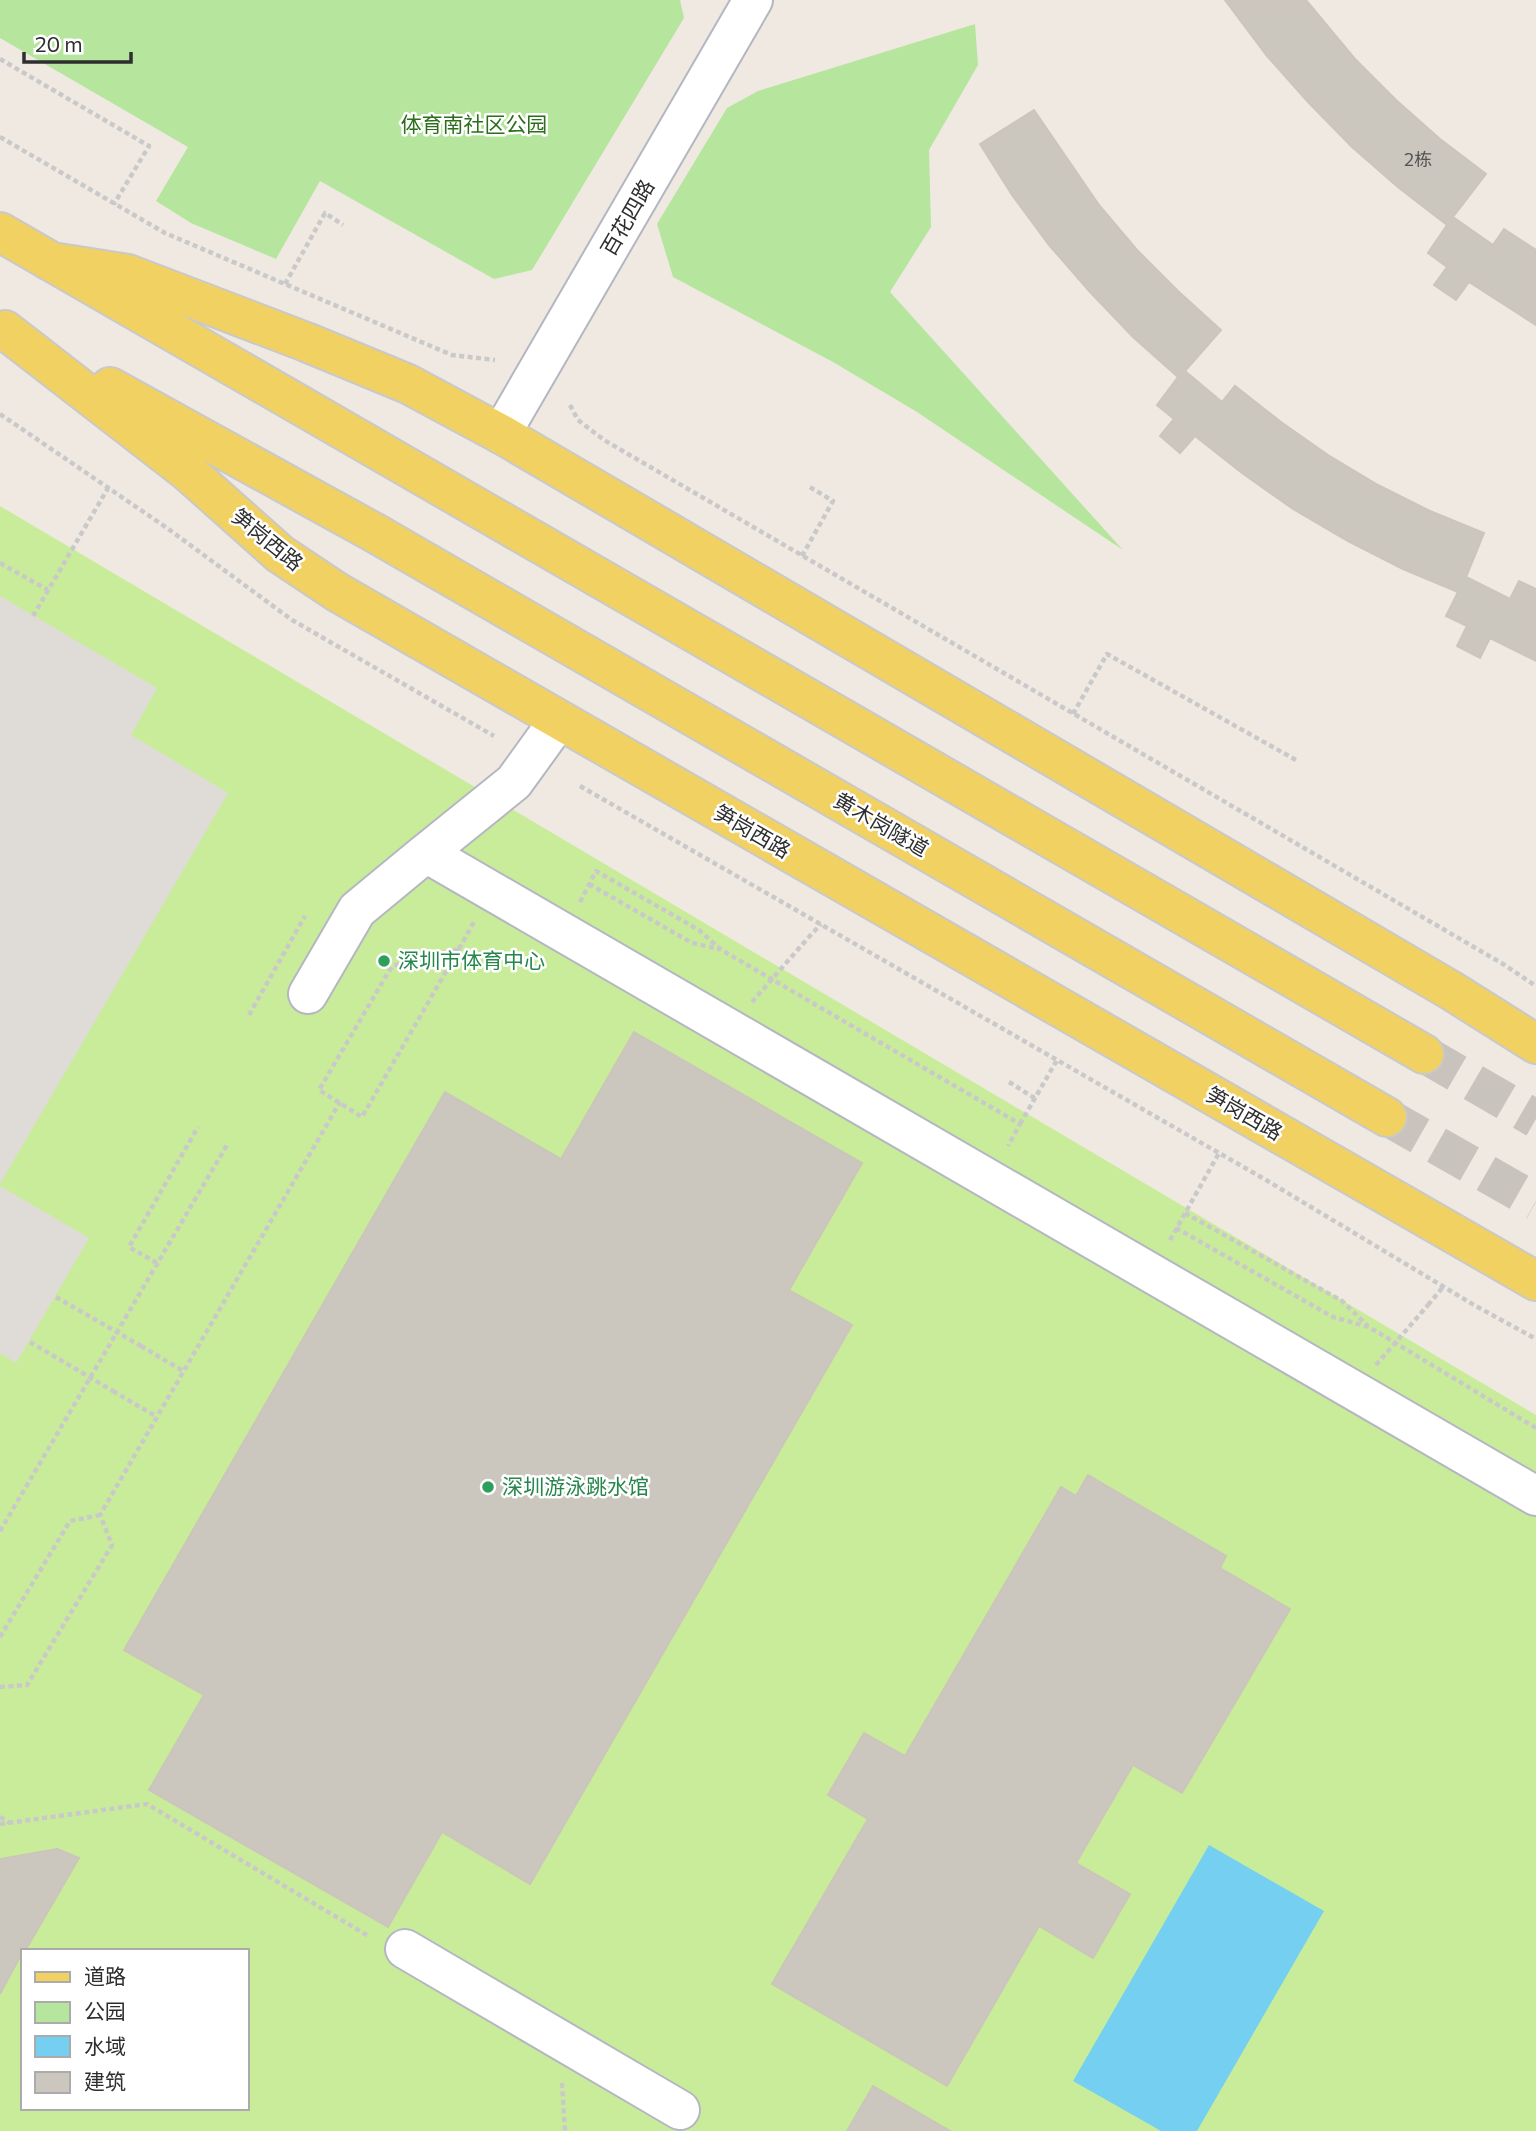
<svg xmlns="http://www.w3.org/2000/svg" width="1536" height="2131" font-family="Commissioner,'Noto Sans SC',sans-serif">
<rect width="100%" height="100%" fill="#efe9e1"/>
<path fill="#b6e59e" d="M 0,0 L 680,0 L 684,18 L 532,270 L 494,279 L 320,181 L 276,259 L 191,223 L 156,201 L 188,147 L 0,38 Z
M 975,24 L 978,65 L 929,150 L 931,227 L 890,292 L 1123,550 L 917,412 L 833,362 L 673,277 L 657,224 L 727,108 L 758,91 Z"/>
<path fill="#c9ec9a" fill-rule="evenodd" d="M 0,506 L 1536,1415 L 1536,2131 L 0,2131 ZM 23,1951 L 247,1951 L 247,2108 L 23,2108 Z"/>
<path fill="#dfdcd8" d="M 0,596 L 157,688 L 131,735 L 228,793 L 0,1184 Z
M 0,1186 L 89,1238 L 16,1363 L 0,1353 Z"/>
<path fill="#75cff0" d="M 1209,1845 L 1324,1911 L 1197,2131 L 1161,2131 L 1073,2081 Z"/>
<path fill="#cbc7bf" stroke="#cbc5ba" stroke-width="2" d="M 1225,0 L 1306,0 L 1355,59 L 1396,100 L 1440,139 L 1486,174 L 1453,217 L 1493,245 L 1504,229 L 1536,250 L 1536,325 L 1469,282 L 1456,300 L 1434,285 L 1447,267 L 1428,253 L 1447,225 L 1399,188 L 1352,147 L 1308,102 L 1267,56 Z
M 1034,110 L 1099,205 L 1137,250 L 1178,291 L 1221,330 L 1185,371 L 1222,402 L 1235,386 L 1281,422 L 1328,455 L 1378,485 L 1430,511 L 1484,533 L 1466,577 L 1510,599 L 1519,581 L 1536,589 L 1536,661 L 1490,638 L 1480,658 L 1457,646 L 1467,626 L 1446,616 L 1458,592 L 1403,569 L 1348,541 L 1293,509 L 1242,473 L 1195,436 L 1180,453 L 1160,436 L 1174,419 L 1157,405 L 1178,377 L 1133,337 L 1090,292 L 1049,245 L 1012,195 L 980,144 Z
M 634,1032 L 862,1163 L 789,1290 L 852,1325 L 530,1884 L 442,1832 L 388,1927 L 149,1790 L 204,1695 L 124,1650 L 445,1092 L 561,1159 Z
M 1088,1475 L 1226,1556 L 1220,1568 L 1290,1609 L 1182,1793 L 1133,1765 L 1076,1863 L 1130,1894 L 1093,1958 L 1039,1926 L 947,2086 L 772,1984 L 868,1819 L 828,1795 L 864,1733 L 905,1756 L 1061,1487 L 1076,1496 Z
M 57,1849 L 79,1858 L 25,1951 L 23,1951 L 0,1994 L 0,1859 Z
M 873,2086 L 950,2131 L 847,2131 Z"/>
<g fill="none" stroke-linecap="round" stroke-linejoin="round">
<path stroke="#c8c4bd" stroke-width="38" stroke-dasharray="38 19" stroke-linecap="butt" d="M 1424,1054 L 1536,1119
M 1387,1117 L 1536,1202"/>
<defs>
<path id="minor" d="M 501,434 L 753,0
M 558,721 L 514,782 L 426,853 L 1536,1496
M 308,994 L 357,910 L 426,853
M 405,1949 L 680,2110"/>
<path id="major" d="M 0,232 L 1424,1054
M 48,260 L 52,262 L 128,274 L 306,342 L 408,384 L 501,434 L 1452,991 L 1536,1044
M 5,330 L 188,472 L 280,554 L 337,592 L 1536,1281
M 110,387 L 375,533 L 1387,1117"/>
</defs>
<use href="#minor" stroke="#b4b7c1" stroke-width="42"/>
<use href="#major" stroke="#c9c9c9" stroke-width="42"/>
<path stroke="#c9c9c9" stroke-width="4.5" stroke-dasharray="5 3.5" stroke-linecap="butt" d="M 0,59 L 149,146 L 114,204
M 0,137 L 165,233 L 452,355 L 495,360
M 285,284 L 325,213 L 343,225
M 570,405 L 578,420 L 604,440 L 1503,964 L 1536,986
M 0,414 L 167,528 L 292,620 L 494,736
M 802,556 L 833,501 L 808,486
M 0,563 L 48,590
M 33,616 L 108,488
M 1073,714 L 1107,654 L 1296,760
M 580,786 L 1266,1180 L 1474,1305 L 1536,1339
M 589,884 L 692,943 L 719,949
M 580,902 L 596,871 L 699,930 L 720,949 L 1020,1124 L 1008,1146
M 808,938 L 821,924
M 459,949 L 362,1117 L 319,1090 L 392,966 Z
M 459,949 L 474,922
M 249,1015 L 305,916
M 1009,1082 L 1036,1099
M 1020,1124 L 1057,1060
M 1185,1213 L 1342,1301 L 1368,1326
M 1176,1228 L 1333,1317 L 1369,1327 L 1536,1428
M 1170,1240 L 1219,1153
M 157,1263 L 129,1247 L 198,1127
M 1428,1305 L 1443,1287
M 141,1346 L 183,1371
M 113,1391 L 157,1417
M 0,1531 L 227,1145
M 0,1637 L 70,1521 L 100,1515
M 0,1687 L 27,1685 L 112,1545 L 100,1515 L 340,1102
M 0,1817 L 10,1823
M 0,1824 L 147,1804 L 370,1937
M 562,2083 L 565,2131"/>
<use href="#minor" stroke="#fff" stroke-width="38"/>
<use href="#major" stroke="#f2d163" stroke-width="38"/>
<path stroke="#c9c9c9" stroke-width="4.5" stroke-dasharray="5 3.5" stroke-linecap="butt" d="M 752,1002 L 808,938
M 56,1297 L 141,1346
M 30,1342 L 113,1391
M 1376,1365 L 1428,1305"/>
</g>
<g fill="#2e9e5b" stroke="#fff" stroke-width="2.5">
<circle cx="384" cy="961" r="7"/>
<circle cx="488" cy="1487" r="7"/>
</g>
<g text-anchor="middle" stroke-width="5" stroke-linejoin="round" paint-order="stroke">
<g font-size="18" fill="#555452">
<text x="1418" y="166">2栋</text>
</g>
<g font-size="21" fill="#2c6e1b" stroke="#fff">
<text x="474" y="132">体育南社区公园</text>
</g>
<g font-size="21" fill="#2e2e2e" stroke="#fff">
<text transform="translate(628 218) rotate(-60)" y="7">百花四路</text>
<text transform="translate(267 540) rotate(39)" y="7">笋岗西路</text>
<text transform="translate(881 825) rotate(30)" y="7">黄木岗隧道</text>
<text transform="translate(752 832) rotate(30)" y="7">笋岗西路</text>
<text transform="translate(1244 1114) rotate(30)" y="7">笋岗西路</text>
</g>
<g font-size="21" fill="#27864d" stroke="#fff" text-anchor="start">
<text x="398" y="968">深圳市体育中心</text>
<text x="502" y="1494">深圳游泳跳水馆</text>
</g>
</g>
<rect x="21" y="1949" width="228" height="161" fill="#ffffff" stroke="#ababab" stroke-width="2"/>
<rect x="35" y="1972" width="35" height="10" fill="#f2d163" stroke="#ababab" stroke-width="2"/>
<text x="84" y="1984" font-size="21" fill="#2e2e2e">道路</text>
<rect x="35" y="2002" width="35" height="21" fill="#b6e59e" stroke="#ababab" stroke-width="2"/>
<text x="84" y="2019" font-size="21" fill="#2e2e2e">公园</text>
<rect x="35" y="2036" width="35" height="21" fill="#75cff0" stroke="#ababab" stroke-width="2"/>
<text x="84" y="2054" font-size="21" fill="#2e2e2e">水域</text>
<rect x="35" y="2072" width="35" height="21" fill="#cbc7bf" stroke="#ababab" stroke-width="2"/>
<text x="84" y="2089" font-size="21" fill="#2e2e2e">建筑</text>
<path d="M24 52v10h107v-10" fill="none" stroke="#2e2e2e" stroke-width="3.5"/>
<text x="35" y="52" font-size="21" fill="#2e2e2e" stroke="#ffffff" stroke-width="5" paint-order="stroke">20 m</text>
</svg>
